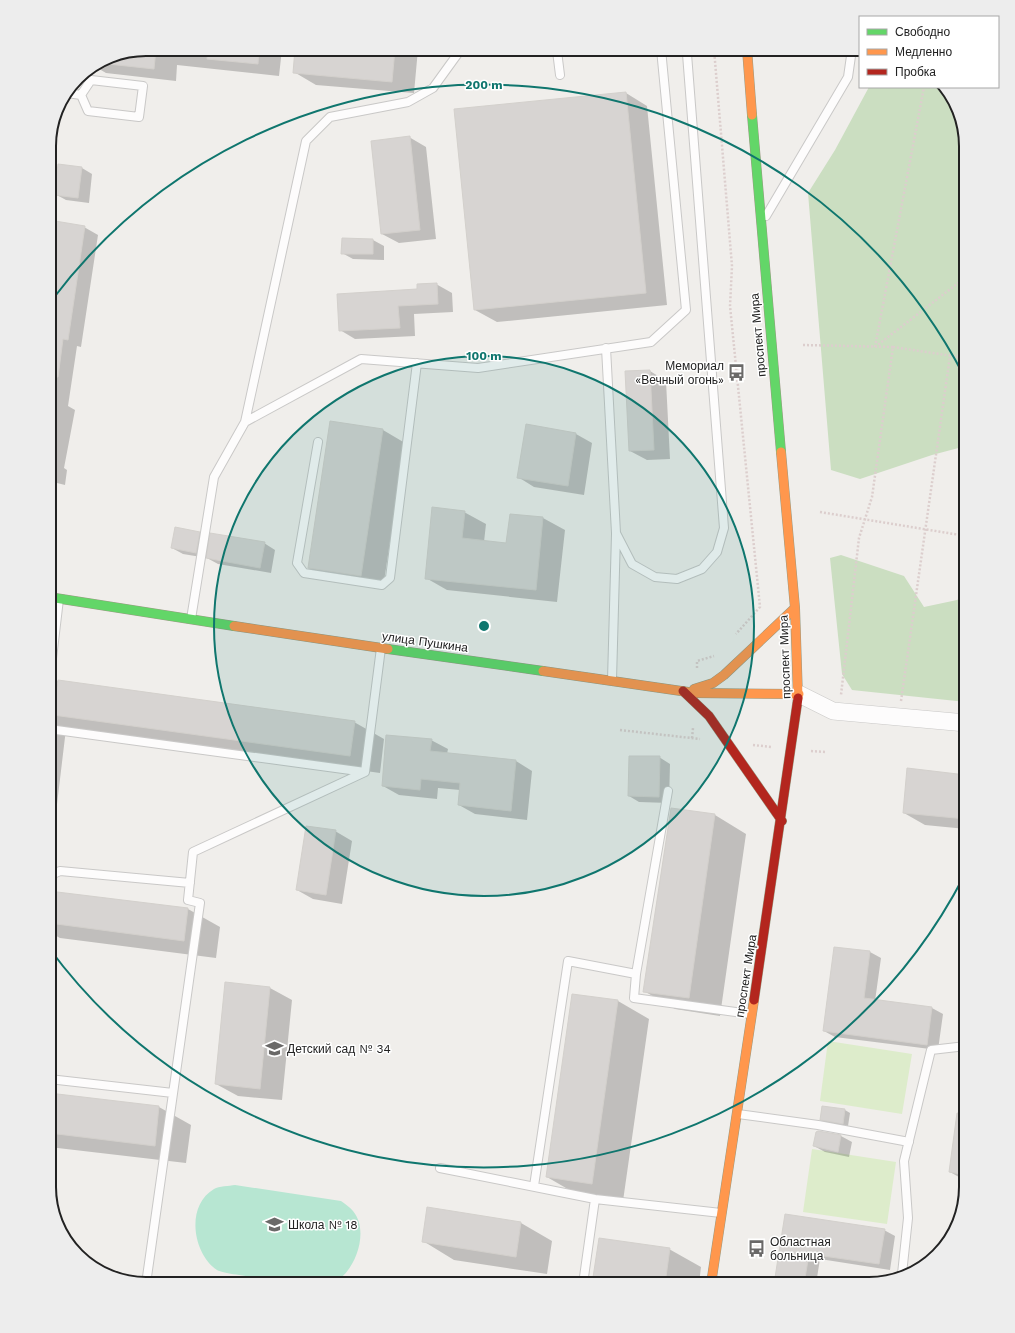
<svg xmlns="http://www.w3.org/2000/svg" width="1015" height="1333" font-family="'Work Sans',sans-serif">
<rect width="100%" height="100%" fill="#f0eeeb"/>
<path fill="#ddeccb" d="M 828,1041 L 912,1054 L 902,1114 L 820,1101 Z
M 812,1149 L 896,1162 L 887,1224 L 803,1212 Z"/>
<path fill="#cbdec1" d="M 869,87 L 944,87 L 950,92 L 966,146 L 966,446 L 932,455 L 860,479 L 831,470 L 808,193 L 835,150 Z
M 841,555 L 904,576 L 924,607 L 957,600 L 966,594 L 966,702 L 852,690 L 842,674 L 830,558 Z"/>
<path fill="#b7e6d2" d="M 235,1185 L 341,1201 C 345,1204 350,1207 353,1211 C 369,1230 357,1267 338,1280 C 330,1285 319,1284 311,1284 C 297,1282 224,1275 217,1270 C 193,1254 185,1206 214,1189 C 219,1186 229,1186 235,1185 Z"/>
<path fill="#0003" d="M 146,49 L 282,49 L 279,76 L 177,65 L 176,81 L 106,73 L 94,66 L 109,56 Z
M 296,49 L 418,49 L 414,93 L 316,85 L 294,72 Z
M 626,93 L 647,106 L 667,305 L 497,322 L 475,310 Z
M 409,137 L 426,147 L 436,239 L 399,243 L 382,234 Z
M 82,168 L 92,174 L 89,203 L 66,200 L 55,194 Z
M 49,221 L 84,227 L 98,235 L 81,347 L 77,346 L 68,406 L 75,410 L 64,468 L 67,470 L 65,485 L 57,483 L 55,496 L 50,495 L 49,497 Z
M 373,240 L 384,246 L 384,260 L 353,259 L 342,253 Z
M 436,284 L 452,293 L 453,312 L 414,314 L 415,336 L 355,339 L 340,330 L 418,290 Z
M 650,371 L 666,381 L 670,459 L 647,460 L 630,451 Z
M 331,422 L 383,430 L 405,443 L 383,588 L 331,580 L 309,568 Z
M 527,425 L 576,434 L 592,443 L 584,495 L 534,487 L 518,477 Z
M 464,512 L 486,524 L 484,542 L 507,544 L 510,515 L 543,518 L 565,530 L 557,602 L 447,590 L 426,578 Z
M 199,533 L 210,539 L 264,543 L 275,550 L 271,573 L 218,564 L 207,558 L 183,554 L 172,548 Z
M 49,680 L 55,684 L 56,681 L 354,722 L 384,739 L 380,773 L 66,729 L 49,871 Z
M 431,740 L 448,749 L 447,754 L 516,761 L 532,771 L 527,820 L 475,814 L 459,805 L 460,790 L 438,788 L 437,799 L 399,795 L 383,786 Z
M 659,757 L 670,764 L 669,803 L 639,802 L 629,796 Z
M 966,776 L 966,829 L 925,825 L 904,813 Z
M 671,809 L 715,815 L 746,834 L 720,1016 L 675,1009 L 644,991 Z
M 335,831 L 352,841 L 342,904 L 313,899 L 297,890 Z
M 49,892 L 188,909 L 220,927 L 216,958 L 60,938 L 49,932 Z
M 870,952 L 881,958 L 875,1001 L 932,1008 L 943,1014 L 938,1050 L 835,1037 L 824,1031 Z
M 270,988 L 292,1000 L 282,1100 L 238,1096 L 216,1084 Z
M 573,995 L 618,1001 L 649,1019 L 623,1201 L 578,1195 L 547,1177 Z
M 49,1094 L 159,1107 L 191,1125 L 186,1163 L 49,1147 Z
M 822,1107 L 845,1110 L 850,1113 L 848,1126 L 826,1122 L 821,1119 Z
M 966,1126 L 966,1181 L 950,1172 Z
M 818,1132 L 841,1136 L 852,1142 L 849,1157 L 825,1152 L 814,1146 Z
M 786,1215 L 884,1230 L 895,1236 L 890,1270 L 820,1259 L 816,1284 L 775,1284 Z
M 521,1223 L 552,1241 L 547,1274 L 454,1260 L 423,1241 Z
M 669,1249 L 701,1267 L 699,1284 L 593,1284 Z"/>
<path fill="#d7d4d2" stroke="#d3d0cc" d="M 146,49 L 156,49 L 154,69 L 99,63 L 109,56 Z
M 208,49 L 259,49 L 258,64 L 207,59 Z
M 295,49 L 395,49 L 392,82 L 293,73 Z
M 626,92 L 646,293 L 474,310 L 454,109 Z
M 410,136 L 420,230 L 381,234 L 371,141 Z
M 58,164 L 82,167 L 78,198 L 54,195 Z
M 49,220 L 85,226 L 68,340 L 63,339 L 58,377 L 49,377 Z
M 342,238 L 373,239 L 373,254 L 341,254 Z
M 437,283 L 438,304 L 398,306 L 400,328 L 339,331 L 337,294 L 417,289 L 417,284 Z
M 650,370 L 654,450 L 629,451 L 625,371 Z
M 330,421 L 383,429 L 361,576 L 308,568 Z
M 526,424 L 576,433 L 568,486 L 517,478 Z
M 432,507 L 465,511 L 462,538 L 506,543 L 510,514 L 543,517 L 536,590 L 425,579 Z
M 175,527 L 200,532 L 196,553 L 171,548 Z
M 210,533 L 265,542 L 260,568 L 206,558 Z
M 58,680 L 355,721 L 350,756 L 53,715 Z
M 386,735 L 432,739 L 430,751 L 516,760 L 511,811 L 458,805 L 460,783 L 421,779 L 420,790 L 382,786 Z
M 629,756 L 660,756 L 659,797 L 628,796 Z
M 907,768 L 966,775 L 966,819 L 903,813 Z
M 671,808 L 715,814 L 689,998 L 643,992 Z
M 306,826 L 336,830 L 326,895 L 296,890 Z
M 49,891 L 188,908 L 184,941 L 49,923 Z
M 834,947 L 870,951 L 864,998 L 932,1007 L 927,1045 L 823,1031 Z
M 225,982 L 270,987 L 260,1089 L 215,1084 Z
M 572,994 L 618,1000 L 592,1184 L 546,1177 Z
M 49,1093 L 159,1106 L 155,1146 L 49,1133 Z
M 822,1106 L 845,1109 L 843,1124 L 820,1120 Z
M 957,1113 L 966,1114 L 966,1175 L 949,1172 Z
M 818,1131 L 841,1135 L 838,1152 L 813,1146 L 816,1132 Z
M 427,1207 L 521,1222 L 516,1257 L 422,1242 Z
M 785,1214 L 885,1229 L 879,1264 L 809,1254 L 804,1284 L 774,1284 Z
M 599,1238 L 670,1248 L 665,1284 L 592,1284 Z"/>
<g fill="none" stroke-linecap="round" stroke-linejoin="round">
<defs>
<path id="lane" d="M 554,49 L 557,51 L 560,75
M 91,80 L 143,86 L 139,117 L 88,111 L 81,95 Z
M 67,93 L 81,95
M 766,216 L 848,77 L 852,49
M 606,348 L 616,533 L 632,564 L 655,577 L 677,579 L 702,569 L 717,552 L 724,528 L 687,54 L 689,49
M 245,422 L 361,359 L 478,368 L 651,342 L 686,310 L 661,49
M 318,442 L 297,563 L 304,573 L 382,585 L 390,578 L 417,363
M 191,619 L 214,477 L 245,422 L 306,141 L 330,117 L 408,102 L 433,88 L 459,52 L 464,49
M 612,680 L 616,534
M 49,684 L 59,599
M 49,729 L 365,772
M 49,876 L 60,871 L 190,883
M 636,974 L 634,998 L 750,1014
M 49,1079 L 173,1093
M 738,1114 L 818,1125 L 909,1142
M 440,1168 L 595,1199 L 721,1213
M 534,1186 L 568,961 L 636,974 L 668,791
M 902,1274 L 908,1218 L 904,1161 L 931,1050 L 966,1046
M 146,1284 L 200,903 L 188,900 L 193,852 L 365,772 L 381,648
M 583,1284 L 595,1199"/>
<path id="street" d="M 799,694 L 833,711 L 966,723"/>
<path id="fast" d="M 752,115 L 781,452
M 49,597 L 234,626
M 388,649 L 543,671"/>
<path id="slow" d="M 747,49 L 752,115
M 781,452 L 795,608 L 798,698
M 234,626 L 388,649
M 543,671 L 695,693 L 799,694
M 694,689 L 713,683 L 724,675 L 795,608
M 711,1284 L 754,1000"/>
<path id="jam" d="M 683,691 L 709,716 L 782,821
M 754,1000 L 798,698"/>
</defs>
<use href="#lane" stroke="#c9c8c7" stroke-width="10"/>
<use href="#street" stroke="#c9c8c7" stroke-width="18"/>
<use href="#fast" stroke="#999a82" stroke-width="10"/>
<use href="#slow" stroke="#999a82" stroke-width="10"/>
<use href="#jam" stroke="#999a82" stroke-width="10"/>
<path stroke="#dccecd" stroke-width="2.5" stroke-dasharray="2 2" stroke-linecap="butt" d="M 714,49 L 732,266 L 730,306 L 760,607 L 736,634
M 803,345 L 893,347 L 872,497 L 859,538 L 841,695
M 875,347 L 924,87
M 875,347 L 966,277
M 893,347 L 966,358
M 820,512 L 966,536
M 697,668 L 697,661 L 714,656
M 901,701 L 950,356
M 620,730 L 700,739
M 692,738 L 693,728
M 753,745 L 772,747
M 811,751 L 826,752"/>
<use href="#lane" stroke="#fdfcfc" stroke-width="8"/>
<use href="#street" stroke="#fdfcfc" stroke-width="17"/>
<use href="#fast" stroke="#63d668" stroke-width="9"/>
<use href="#slow" stroke="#ff974d" stroke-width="9"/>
<use href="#jam" stroke="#b3261e" stroke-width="9"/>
</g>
<circle cx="484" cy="626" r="270" fill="#0f766e" fill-opacity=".12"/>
<g fill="none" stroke="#0f766e" stroke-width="2">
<circle cx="484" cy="626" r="270"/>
<path d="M964 876A541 541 0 0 1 49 948M52 300A541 541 0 0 1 964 376"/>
</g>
<defs>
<symbol id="bus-bare" viewBox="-9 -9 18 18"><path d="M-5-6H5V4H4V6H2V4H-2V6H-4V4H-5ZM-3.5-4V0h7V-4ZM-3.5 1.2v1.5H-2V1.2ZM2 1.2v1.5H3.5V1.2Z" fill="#6a6968" stroke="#fff" stroke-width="2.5" paint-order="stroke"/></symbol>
<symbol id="school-bare" viewBox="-9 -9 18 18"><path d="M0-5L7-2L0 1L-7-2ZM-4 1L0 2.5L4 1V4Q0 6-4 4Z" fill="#6a6968" stroke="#fff" stroke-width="2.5" paint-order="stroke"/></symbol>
</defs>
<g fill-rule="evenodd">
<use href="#bus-bare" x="724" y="360" width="25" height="25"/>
<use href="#school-bare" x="262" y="1036" width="25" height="25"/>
<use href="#school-bare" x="262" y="1212" width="25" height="25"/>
<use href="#bus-bare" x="744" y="1236" width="25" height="25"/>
</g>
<g text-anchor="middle" stroke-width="3" stroke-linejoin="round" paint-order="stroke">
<g font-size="12" fill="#222" stroke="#fff">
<text transform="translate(758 335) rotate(-95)" y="4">проспект Мира</text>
<text transform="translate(425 642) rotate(8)" y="4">улица Пушкина</text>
<text transform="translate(785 657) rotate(-92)" y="4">проспект Мира</text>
<text transform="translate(746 976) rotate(-81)" y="4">проспект Мира</text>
</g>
<g font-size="12" fill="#222" stroke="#fff" text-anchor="start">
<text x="724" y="370" text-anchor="end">Мемориал<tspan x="724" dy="14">«Вечный огонь»</tspan></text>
<text x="287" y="1053">Детский сад № 34</text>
<text x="288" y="1229">Школа № 18</text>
<text x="770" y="1246">Областная<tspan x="770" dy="14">больница</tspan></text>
</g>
</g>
<path d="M0 0H1015V1333H0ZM146 56H869A90 90 0 0 1 959 146V1187A90 90 0 0 1 869 1277H146A90 90 0 0 1 56 1187V146A90 90 0 0 1 146 56Z" fill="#ededed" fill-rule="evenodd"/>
<path fill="none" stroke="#222" stroke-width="2" d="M146 56H869A90 90 0 0 1 959 146V1187A90 90 0 0 1 869 1277H146A90 90 0 0 1 56 1187V146A90 90 0 0 1 146 56Z"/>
<circle cx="484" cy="626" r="6" fill="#0f766e" stroke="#fff" stroke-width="2"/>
<g font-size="12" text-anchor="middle" font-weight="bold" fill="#0f766e" stroke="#fff" stroke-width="3" stroke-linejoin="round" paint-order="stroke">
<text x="484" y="89">200 m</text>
<text x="484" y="360">100 m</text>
</g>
<rect x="859" y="16" width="140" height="72" fill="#ffffff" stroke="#a7a7a7"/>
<rect x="867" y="29" width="20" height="6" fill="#63d668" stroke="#a7a7a7"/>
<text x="895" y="36" font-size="12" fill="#222222">Свободно</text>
<rect x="867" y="49" width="20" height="6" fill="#ff974d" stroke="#a7a7a7"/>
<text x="895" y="56" font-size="12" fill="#222222">Медленно</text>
<rect x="867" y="69" width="20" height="6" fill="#b3261e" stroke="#a7a7a7"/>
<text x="895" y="76" font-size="12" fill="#222222">Пробка</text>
</svg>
